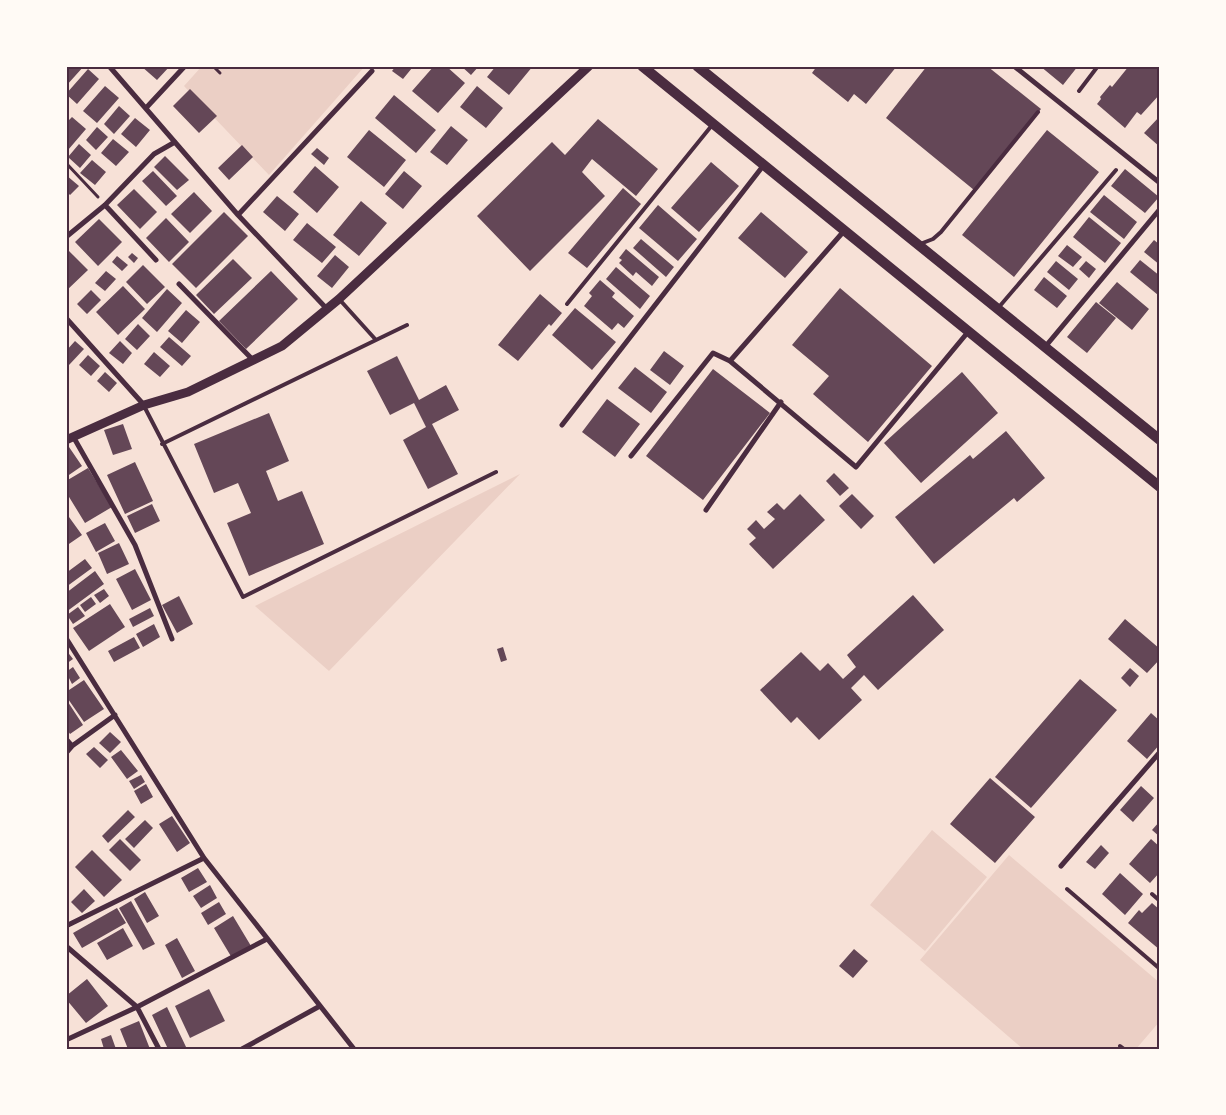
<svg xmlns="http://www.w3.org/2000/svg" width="1226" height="1115" font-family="'Work Sans',sans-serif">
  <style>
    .green { fill: #ebcfc5 }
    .building { fill: #644757 }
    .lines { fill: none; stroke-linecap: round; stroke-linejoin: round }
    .path { stroke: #4a2c40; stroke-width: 3 }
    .service { stroke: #4a2c40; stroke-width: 4 }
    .minor { stroke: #4a2c40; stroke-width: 5 }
    .tertiary { stroke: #4a2c40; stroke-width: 9 }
    .secondary { stroke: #4a2c40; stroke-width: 10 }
    .neatline { fill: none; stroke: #4a2c40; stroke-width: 2 }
  </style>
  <rect width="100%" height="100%" fill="#f7e1d7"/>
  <path class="green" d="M202,66H365L269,175L184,86Z
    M520,474L329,671L255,606Z
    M932,830L987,877L925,951L870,905Z
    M1009,855L1160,983V1021L1136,1049H1023L920,960Z"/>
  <path class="building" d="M66,66H84L66,86Z
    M141,66H170L157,80Z
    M396,66H411L412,68L403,79L392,71Z
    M434,66H446L465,83L438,113L412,91Z
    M461,66H479L471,75Z
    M496,66H533L509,95L487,77Z
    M817,66H897L866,104L854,94L848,102L812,73Z
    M927,66H987L1041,109L974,190L886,118Z
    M1040,66H1078L1063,85Z
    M1129,66H1160V94L1141,115L1137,112L1125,128L1097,104L1101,99L1100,97L1110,85L1112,87Z
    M88,69L99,79L77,104L66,94Z
    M105,86L119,98L97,123L83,111Z
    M477,86L503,108L486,128L460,107Z
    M190,89L217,116L199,133L173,106Z
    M394,95L436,130L416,153L375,118Z
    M119,106L130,116L114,134L104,124Z
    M1160,116V147L1144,133Z
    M72,117L86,129L68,150L66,123Z
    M135,118L150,130L136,147L121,134Z
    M598,119L658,169L636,196L592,159L582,172L605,196L530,271L477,216L552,142L565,155Z
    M451,126L468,140L447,165L430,152Z
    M97,127L108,137L96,150L86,140Z
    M369,130L406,160L384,187L347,157Z
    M1047,130L1099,172L1014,277L962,235Z
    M113,139L129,152L116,166L101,153Z
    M79,144L91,155L80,168L68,157Z
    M242,145L253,157L229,180L218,168Z
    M317,148L329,158L324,165L311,154Z
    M165,156L189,180L177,190L154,167Z
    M92,160L106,172L95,185L80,173Z
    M711,162L739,186L699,232L671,208Z
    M315,166L339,187L317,213L293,192Z
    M1125,169L1159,197L1145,213L1111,186Z
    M153,171L177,196L166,206L142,181Z
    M404,171L422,186L403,209L385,194Z
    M66,175L79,186L70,195L66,191Z
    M623,188L641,204L587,268L568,253Z
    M134,189L157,212L140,229L117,205Z
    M194,192L212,211L190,233L171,214Z
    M1104,195L1137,222L1124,239L1090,212Z
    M277,196L299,214L285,231L263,212Z
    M361,201L387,223L359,256L333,235Z
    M658,205L697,239L678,261L639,228Z
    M224,212L248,236L196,288L172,264Z
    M761,212L808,252L785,278L738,238Z
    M1089,217L1121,243L1105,263L1073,237Z
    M166,218L189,242L169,262L146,238Z
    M99,219L122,242L98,266L75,242Z
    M307,223L336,247L322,263L293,240Z
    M641,239L674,267L666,277L633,248Z
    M1154,240L1160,245V265L1144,252Z
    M1067,245L1082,257L1073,267L1058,256Z
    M626,249L659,277L652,286L636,272L633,276L619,263L622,260L619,258Z
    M69,251L88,270L66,291V253Z
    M132,253L138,258L134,263L128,257Z
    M335,255L349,267L332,288L317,276Z
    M117,256L128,265L122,271L112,262Z
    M233,259L252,278L214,314L196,295Z
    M1140,260L1160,276V292L1158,295L1130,272Z
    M1056,261L1078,279L1069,290L1047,272Z
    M1086,261L1096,269L1089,278L1079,269Z
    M143,265L165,287L147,304L126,282Z
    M616,267L650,296L640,309L606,279Z
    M106,271L116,279L105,291L95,283Z
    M271,271L298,299L246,349L219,321Z
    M1044,277L1067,296L1057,308L1034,290Z
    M600,280L615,293L612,297L634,316L624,328L618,323L612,330L584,306L592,296L589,293Z
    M1117,282L1149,309L1132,330L1099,303Z
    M123,286L145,309L118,335L96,312Z
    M840,288L932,366L868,442L813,394L829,376L792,345Z
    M167,289L182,303L157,332L142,318Z
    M91,290L101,300L87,314L77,304Z
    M540,294L562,313L551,326L549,324L518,361L498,345Z
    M1096,302L1116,318L1087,353L1067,337Z
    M575,308L616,342L592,370L552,335Z
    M186,310L200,322L182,343L168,331Z
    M138,324L150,336L137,350L125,339Z
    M169,337L191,356L182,366L160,347Z
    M75,341L84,349L69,365L66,363V351Z
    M120,341L132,353L123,364L109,353Z
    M664,351L684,366L670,385L650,370Z
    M154,352L170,366L160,377L144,364Z
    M88,355L100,366L91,376L79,365Z
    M397,356L419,400L446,385L459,410L432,424L458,474L428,489L403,440L426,427L414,403L390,415L367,371Z
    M635,367L667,392L651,413L618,388Z
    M713,369L770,413L703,500L646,456Z
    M105,372L117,383L109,392L97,381Z
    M962,372L998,413L921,483L884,443Z
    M607,399L640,424L615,457L582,432Z
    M269,413L289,461L266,471L278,501L302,491L324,544L249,576L227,523L251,513L238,483L214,493L194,444Z
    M123,424L132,449L113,455L104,430Z
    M1006,431L1045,478L1017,502L1014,498L934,564L895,517L970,455L973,459Z
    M69,447L82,466L66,477V449Z
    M135,462L153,501L125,514L107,475Z
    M88,468L112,507L85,523L66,492V481Z
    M834,473L849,488L840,496L826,481Z
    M800,494L825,520L773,569L749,544L756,538L747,529L756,520L764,529L775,519L767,512L777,503L784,510Z
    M852,494L874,516L861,529L839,506Z
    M152,504L160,521L135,533L127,516Z
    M69,517L82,535L66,546V519Z
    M105,523L115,541L96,552L86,533Z
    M119,543L129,564L107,574L98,553Z
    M85,559L92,568L66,587V573Z
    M135,569L151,600L132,610L116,579Z
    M95,571L104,584L66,612V593Z
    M104,589L109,596L100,603L94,595Z
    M913,595L944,630L878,690L864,675L851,688L862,700L819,740L797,717L791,723L760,690L801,652L820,671L828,663L843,679L856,667L847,655Z
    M179,596L193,624L177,633L162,605Z
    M91,597L96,604L85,612L80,605Z
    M110,604L125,627L89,651L73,628Z
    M78,607L85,616L73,624L67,615Z
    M150,608L154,616L133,627L129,619Z
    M1125,619L1160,649V659L1147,673L1108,639Z
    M154,624L160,637L143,647L136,634Z
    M134,637L140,648L114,662L108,651Z
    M503,647L507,660L501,662L497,649Z
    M66,650L73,659L66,664Z
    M73,667L80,678L72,684L66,672Z
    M1130,668L1139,676L1130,687L1121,678Z
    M1080,679L1117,710L1031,808L995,777Z
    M84,680L104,709L84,722L66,696V692Z
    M66,699L83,725L70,734L66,728Z
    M1151,713L1160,721V744L1147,759L1127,741Z
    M110,732L121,742L110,753L99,743Z
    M94,747L108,760L100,768L86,754Z
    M121,750L138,771L127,779L111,757Z
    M141,775L145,782L134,789L129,781Z
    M990,778L1035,817L995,863L950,824Z
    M146,784L153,797L141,804L134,791Z
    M1141,786L1154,798L1133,822L1120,810Z
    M128,810L135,817L108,843L102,836Z
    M172,816L190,843L177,852L159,824Z
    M145,820L153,828L134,848L125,839Z
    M1160,821V837L1152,830Z
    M120,839L141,860L130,871L109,850Z
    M1151,839L1160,847V872L1150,883L1129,864Z
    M1101,845L1109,853L1095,869L1086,862Z
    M92,850L122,880L104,897L75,867Z
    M198,868L207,882L189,892L181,878Z
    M1120,873L1143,894L1125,915L1102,894Z
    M210,885L217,898L201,908L193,896Z
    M84,889L95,901L82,913L71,902Z
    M145,892L159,916L147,923L134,899Z
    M131,901L155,944L143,950L119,908Z
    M219,902L226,914L208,925L201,913Z
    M1152,903L1160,910V950L1128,923L1139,910L1142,913Z
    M117,908L126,923L82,948L73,933Z
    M233,916L251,946L232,958L214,928Z
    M123,928L133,946L107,960L97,943Z
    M177,938L195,971L182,978L165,945Z
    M854,949L868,961L853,978L839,966Z
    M87,979L108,1006L86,1023L66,999V996Z
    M209,989L225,1021L190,1038L175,1006Z
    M167,1007L187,1049H168L152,1015Z
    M139,1021L150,1049H128L120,1029Z
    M111,1035L116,1049H104L101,1039Z"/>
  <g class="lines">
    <path class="path" d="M213,66L220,73
      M66,163L98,197"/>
    <path class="service" d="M1079,91L1098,66
      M920,244L933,239L941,232L1038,112
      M339,299L376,340L407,325
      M567,304L713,124
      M999,307L1116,170
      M144,406L243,597L496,472
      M162,444L376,340
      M1067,889L1160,969
      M1152,894L1160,901
      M1120,1046L1124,1049"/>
    <path class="minor" d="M109,66L238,215L327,309
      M1014,66L1160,183
      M146,108L185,66
      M105,205L156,260
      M238,215L372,71
      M66,237L105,205L154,154L175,142
      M179,284L253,360
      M66,318L144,405
      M1045,347L1160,209
      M730,361L844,231
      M562,425L763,166
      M74,438L135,545L172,639
      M631,456L713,353L730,361L856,467L968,332
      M706,510L781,402
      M66,638L204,858L354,1049
      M66,739L72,746L66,753
      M72,746L115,715
      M1061,866L1160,752
      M66,926L204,858
      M66,946L137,1007L159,1049
      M66,1040L137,1007L267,939
      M242,1049L320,1006"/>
    <path class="tertiary" d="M66,440L144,405L188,392L282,346L339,299L589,66"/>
    <path class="secondary" d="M642,66L1160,487
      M697,66L1160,440"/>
  </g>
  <rect width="1226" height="1115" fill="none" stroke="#fffaf5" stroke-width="135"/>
  <rect x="68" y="68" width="1090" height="980" class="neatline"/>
</svg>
